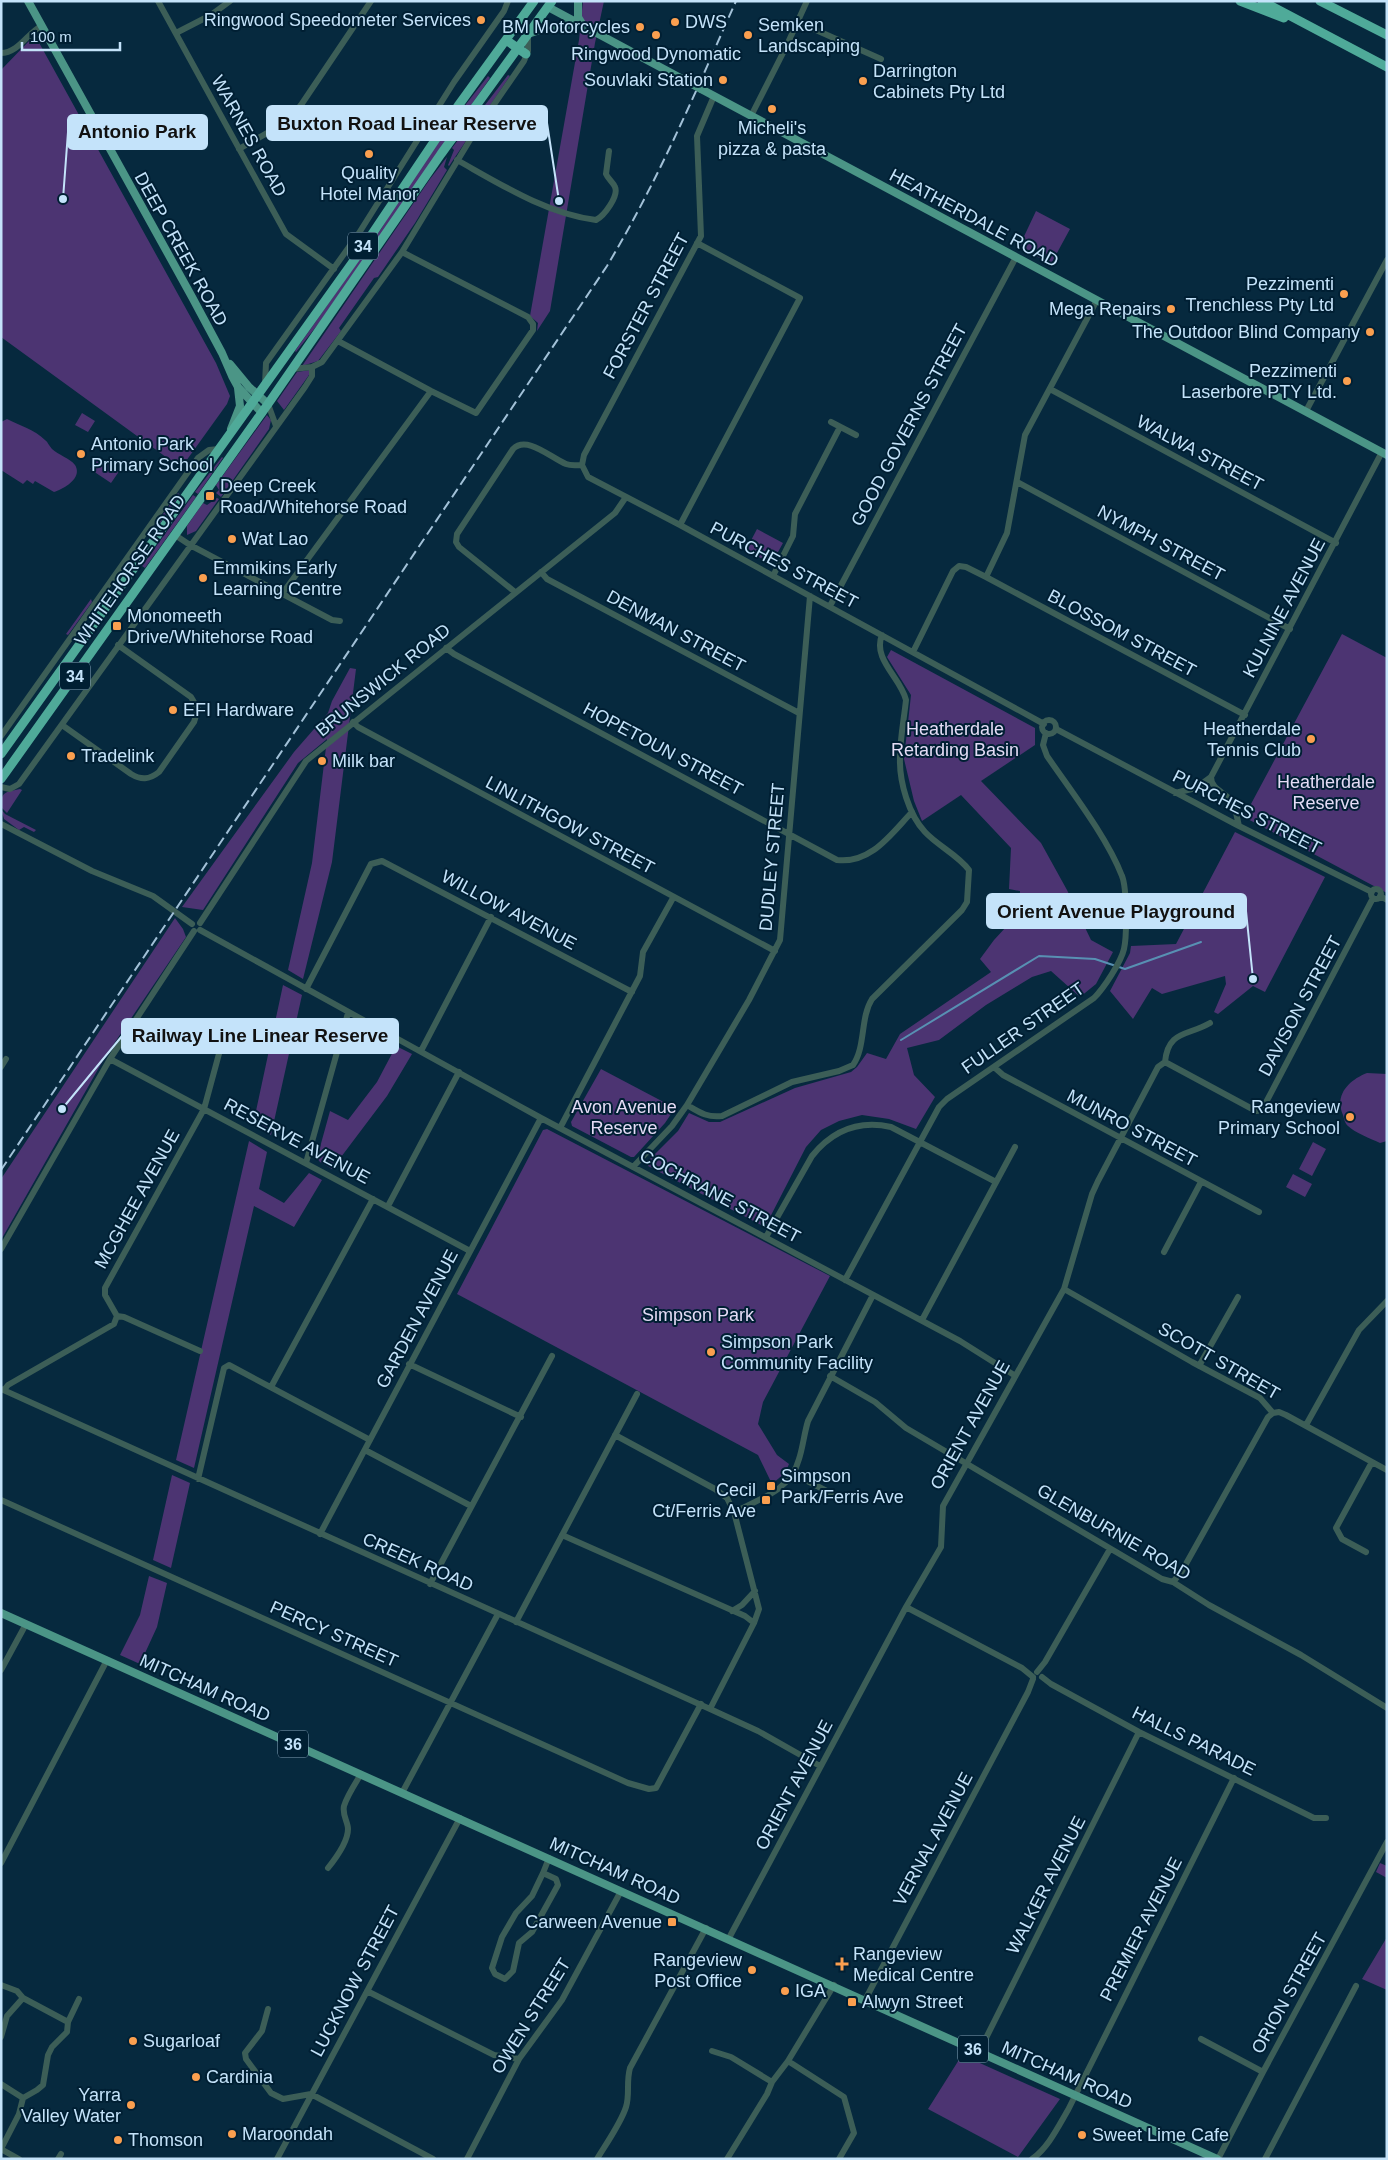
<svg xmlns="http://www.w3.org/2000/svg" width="1388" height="2160" font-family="Helvetica,sans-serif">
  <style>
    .green { fill: #4c3472 }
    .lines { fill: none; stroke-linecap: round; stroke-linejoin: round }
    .stream { stroke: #5890b3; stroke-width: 2 }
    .minor { stroke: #3c5e57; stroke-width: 6 }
    .major { stroke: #4b9586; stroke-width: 8 }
    .highway { stroke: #4faa99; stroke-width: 9 }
    .rail { stroke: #a2c1d8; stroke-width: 2; stroke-dasharray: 10 5; stroke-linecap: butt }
    .major-bridge { stroke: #4b9586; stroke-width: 8 }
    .poi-dot { fill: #fa9f4f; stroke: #001f33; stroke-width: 2 }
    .labels { text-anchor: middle; stroke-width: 4; stroke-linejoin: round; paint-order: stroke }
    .shield { fill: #001f33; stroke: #89a8be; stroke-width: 1 }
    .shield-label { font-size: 16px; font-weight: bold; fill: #c4e3fa }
    .poi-label { font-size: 18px; fill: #c4e3fa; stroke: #001f33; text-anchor: start }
    .street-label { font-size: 18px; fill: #c4e3fa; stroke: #001f33 }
    .park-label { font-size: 18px; fill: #e4dcf6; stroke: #001f33 }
    .leader { fill: none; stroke: #c4e3fa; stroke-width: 2 }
    .callout-dot { fill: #c4e3fa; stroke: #001f33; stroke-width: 2 }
    .callout { fill: #c4e3fa; stroke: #c4e3fa; stroke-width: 2 }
    .callout-label { font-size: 19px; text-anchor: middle; font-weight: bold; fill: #111 }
  </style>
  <rect width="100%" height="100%" fill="#06293e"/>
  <path class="green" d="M583,1H604L595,43L550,311L537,331L538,323L530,316L579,40Z
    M31,39H37L216,363L230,396L227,404L181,468L1,337V70Z
    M508,75L510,76L449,166L448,165L454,150L452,148Z
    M488,76L490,78L319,323L296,352L295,351L381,229L406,188L456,117Z
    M447,157L444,167L447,170L415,223L378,277L374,278L339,328L341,331L318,361L302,366L430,179Z
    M1036,211L1070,229L1051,264L1019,247Z
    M310,370L309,375L284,410L277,401L297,372Z
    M82,413L95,421L88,432L75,425Z
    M267,415L271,420L269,429L221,497L216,493L219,490L216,485Z
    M7,419C19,425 35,430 45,440C48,442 49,446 52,449C58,455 70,458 75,465C83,478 64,489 54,492L35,481L33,484L27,480L23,484L1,470V422Z
    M98,457L120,470L111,483L90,469Z
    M222,457L223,458L198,494L195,492Z
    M178,493L180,495L156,529L153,528Z
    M193,495L196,497L145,568L142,566Z
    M217,498L219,499L196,531L187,535V526L203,503L207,505Z
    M757,529L783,543L773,561L770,563L746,550Z
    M142,543L145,544L120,578L118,577Z
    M91,599L92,602L68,635L66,634Z
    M1342,634L1387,658V893L1244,817Z
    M891,650L1035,728V745L981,781L1041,843L1067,890L1091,940L1113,952L1096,984L1080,997L1051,971L1032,977L986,1005L939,1040L907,1048L914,1075L935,1097L916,1129L889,1119L862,1115L839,1121L821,1130L806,1147L765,1227L648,1166L647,1162L678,1131L689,1113L709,1122H720L795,1088L851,1072L857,1067L867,1053L886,1059L900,1034L991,972L980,959L994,940L1019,913L1020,891L1009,889L1011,848L961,795L922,821L914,801L904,759L911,695L887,657Z
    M350,668L356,669L332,862L303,979L288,970L312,863L327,739L298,763L203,910L182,907L294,752L328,713L332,701Z
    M20,789L22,790L7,813L1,807C1,791 6,792 20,789Z
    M1,809L5,814L36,830L34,832L24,827L19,830L4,819Z
    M1235,832L1325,877L1265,992L1253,986L1218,1014L1214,1012L1226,984L1225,976L1162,994L1152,988L1133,1019L1110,991L1130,953L1131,946L1176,944Z
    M175,918L183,929L186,937L105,1057L1,1240V1179Z
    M283,985L302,995L271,1135L253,1125Z
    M396,1046L412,1054L387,1096L332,1169L320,1162L317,1158L330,1111L348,1120L377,1082Z
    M601,1069L675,1108L665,1123L634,1157H631L572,1126L571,1122Z
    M1367,1073L1387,1074V1141L1380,1143C1371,1139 1354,1132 1348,1126C1345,1124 1344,1118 1343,1115C1334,1095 1349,1080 1367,1073Z
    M547,1129L830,1276L763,1402L758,1424L777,1455L789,1464L785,1473L772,1484L758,1455L457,1294L543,1130Z
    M249,1141L267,1152L259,1189L284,1203L309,1173L322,1180L294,1227L254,1206L194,1468L176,1460Z
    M1313,1142L1326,1149L1312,1176L1299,1169Z
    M1293,1174L1312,1184L1305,1197L1286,1187Z
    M172,1475L190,1483L171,1568L153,1560Z
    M149,1576L167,1583L157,1627L140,1664L120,1655L140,1615Z
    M1380,1863L1387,1866V1878L1376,1872Z
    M1387,1937V1990L1362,1979Z
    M962,2055L1060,2099L1018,2157L928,2109Z"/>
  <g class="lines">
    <path class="stream" d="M901,1040L1039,956L1095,959L1125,969L1201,942"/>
    <path class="minor" d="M158,1L286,234L334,269
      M798,22L881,59
      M176,33L211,15L230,1
      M1,53C18,53 27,34 41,26
      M751,116L786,47L807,1
      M239,149L288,121L301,105L371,1
      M457,160C500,184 547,214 596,220C604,216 619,196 615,187C613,182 608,179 606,174L609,151
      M338,341L431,391L476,413L533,330V324L528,317L402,252
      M292,369L312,367L322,362L402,252L473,135L524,61L528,51V35
      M265,384L266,363L359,233L454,82L504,11L508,1
      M1050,389L1336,543
      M268,404L276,426
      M1306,411L1387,260
      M831,422L856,435
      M582,465L584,455L701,236L697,136L714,96
      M1017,482L1290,629
      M680,525L800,298L697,243
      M175,535L190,545L332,620L340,621
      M541,572L547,579L799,713
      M773,576L793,536L795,514L840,427
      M986,577L1245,715
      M515,592L459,547L456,542L457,534L513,449C527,435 551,458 566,464C571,466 576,465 582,465L588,477L680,525L1044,724
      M282,594L431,391
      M830,606L1016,257
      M446,648L454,654L837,860C871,864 891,834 912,812
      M913,652L953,571L959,566L966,567L986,577L1007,533L1025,435L1097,300
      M1042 727a7 7 0 1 1 14 0a7 7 0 1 1-14 0Z
      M353,722L358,727L775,951
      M62,725L131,774C141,780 149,780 159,772L194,722L198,709L191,697L118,645
      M1056,729L1239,826L1372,892
      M1,736L198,458L209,450L219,449
      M1211,777C1211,790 1226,792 1232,802C1236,809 1237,818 1239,826
      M1,787L10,789L19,784L305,387L312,376V367
      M1175,793L1196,788L1211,777L1382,452
      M1,824L92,871L153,896L192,924
      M1371 894a5 5 0 1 1 10 0a5 5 0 1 1-10 0Z
      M1380,896L1387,900
      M200,923L306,761L615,513L626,497
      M200,930L541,1118L960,1341L1014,1375
      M306,989L371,864L382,861L632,992
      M421,1051L491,917
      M110,1059L470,1251
      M1165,1062L1256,1111L1262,1110L1373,898
      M1,1067L6,1059
      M994,1067L1003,1075L1259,1212
      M687,1105C699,1112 707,1118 722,1116L792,1082L839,1071L853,1065C866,1046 860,1018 872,999L962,910L967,902L969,870C958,855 938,846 925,832C909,815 899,782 900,757C900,739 904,719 906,700C901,678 872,659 882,635
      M560,1128L640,976L643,952L673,898
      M306,1163L348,1013
      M633,1167L672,1126L687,1105L749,1000L780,940L810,596
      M388,1206L459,1072
      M766,1237L812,1156C833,1130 859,1120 891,1127L996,1182
      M1,1249L110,1059L194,931
      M1164,1252L1201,1182
      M845,1280L939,1107L947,1099L1094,998C1104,988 1121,962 1124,949C1127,936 1127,888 1122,876C1107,837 1071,791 1047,756L1043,745L1046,733
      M1064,1289L1192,1362L1260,1398L1273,1413
      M117,1316L124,1317L200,1351
      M922,1320L1015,1147
      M409,1364L521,1417
      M1199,1366L1238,1297
      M830,1376L875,1402L906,1428L1162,1579L1173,1582L1209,1605L1301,1655L1387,1708
      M271,1387L373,1199
      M1,1389L710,1709L758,1731L820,1766
      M4,1390L8,1385L114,1324L117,1316L105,1295V1288L204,1109L223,1039
      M1273,1413L1279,1412L1286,1415L1387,1470
      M1306,1425L1359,1330L1387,1301
      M615,1435L715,1489L727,1498L734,1512L759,1609L754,1623L710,1709
      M365,1450L471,1506
      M794,1474L844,1500
      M198,1479L224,1368L229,1365L370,1440
      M1,1500L628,1783L649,1789L656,1788L701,1704
      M734,1512C760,1499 791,1490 799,1459C803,1447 804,1434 808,1421L873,1295
      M320,1534L541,1118
      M562,1535L745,1616L754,1623
      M1366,1552L1342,1539L1336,1528L1372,1462
      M1173,1582L1182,1571L1268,1417L1273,1413
      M430,1584L552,1356
      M906,1607L1022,1668L1033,1677
      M732,1611L742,1605L755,1591
      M516,1622L637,1394
      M1,1670L26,1624
      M1037,1672L1045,1662L1110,1549
      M1042,1677L1051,1684L1139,1732L1314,1818H1326
      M402,1793L498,1614
      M1,1863L107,1660
      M328,1868C336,1858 348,1842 348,1829C348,1822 342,1815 344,1806C347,1796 355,1784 361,1774
      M543,1873L532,1896L516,1913L502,1937L492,1968L495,1974L505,1979L513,1971L519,1943L532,1932L558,1885L556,1879L543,1873L549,1858
      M729,1938L906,1607L941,1547L943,1506L1064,1289L1092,1194L1098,1181L1158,1067L1165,1062C1168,1030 1188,1036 1210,1023
      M1,1985L17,1991L23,1998
      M367,1991L494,2055L519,2059
      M865,2000L1028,1692L1033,1679
      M268,2009L262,2031L245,2053L246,2059L271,2093L283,2099L311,2094L433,2159
      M68,2022L79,1999
      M1,2037L7,2016L23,1998L68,2022L67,2032L52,2047L48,2055L43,2085L37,2090L23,2098L19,2114L1,2149
      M1201,2039L1263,2072
      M712,2051L731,2057L772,2082
      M979,2052L1139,1732
      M788,2061L844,2097L854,2133L839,2159
      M1,2084L23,2098
      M1,2149L19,2159
      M58,2159L61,2154
      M277,2159L460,1818
      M467,2159L519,2059L562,2000L621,1891
      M597,2159C606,2144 621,2123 626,2107C630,2094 626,2082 630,2068L706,1928
      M727,2159L767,2094L772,2082L788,2061L834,1985
      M1032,2159C1048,2148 1058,2127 1068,2110L1234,1778
      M1218,2159L1263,2072L1387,1842
      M1265,2159L1356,1986"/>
    <path class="major" d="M28,1L192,297L222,353L232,376L238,387L262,413
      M578,1V17L583,25
      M548,7L688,82
      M528,34L548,27L579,24
      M701,89L1387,455
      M230,364L249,387L268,404
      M231,429L240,406L238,388
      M1,1613L1217,2159"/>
    <path class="highway" d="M1240,1L1284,18
      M1262,1L1387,67
      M1320,1L1387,35
      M506,40L526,54
      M1,754L360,252L458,106L534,1
      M1,779L268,404L441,154L552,1"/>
    <path class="rail" d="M1,1170L607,266C658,181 696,91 736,1"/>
    <path class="major-bridge" d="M688,82L701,89"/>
  </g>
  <g class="poi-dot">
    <circle cx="481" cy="20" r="5"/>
    <circle cx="675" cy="22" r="5"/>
    <circle cx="640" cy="27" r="5"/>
    <circle cx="656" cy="35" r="5"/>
    <circle cx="748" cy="35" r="5"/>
    <circle cx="723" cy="80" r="5"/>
    <circle cx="863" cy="81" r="5"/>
    <circle cx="772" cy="109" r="5"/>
    <circle cx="369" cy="154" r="5"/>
    <circle cx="1344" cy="294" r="5"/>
    <circle cx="1171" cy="309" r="5"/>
    <circle cx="1370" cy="332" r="5"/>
    <circle cx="1347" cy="381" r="5"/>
    <circle cx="81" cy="454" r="5"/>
    <rect x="205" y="491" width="10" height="10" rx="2.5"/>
    <circle cx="232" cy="539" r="5"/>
    <circle cx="203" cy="578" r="5"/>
    <rect x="112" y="621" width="10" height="10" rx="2.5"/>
    <circle cx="173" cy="710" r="5"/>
    <circle cx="1311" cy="739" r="5"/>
    <circle cx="71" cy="756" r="5"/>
    <circle cx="322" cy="761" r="5"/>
    <circle cx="1350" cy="1117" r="5"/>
    <circle cx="711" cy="1352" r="5"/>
    <rect x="766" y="1481" width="10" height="10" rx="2.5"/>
    <rect x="761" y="1495" width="10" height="10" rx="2.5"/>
    <rect x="667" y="1917" width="10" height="10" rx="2.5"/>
    <path d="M839.5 1956.5h5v5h5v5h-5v5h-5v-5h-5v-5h5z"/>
    <circle cx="752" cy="1970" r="5"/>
    <circle cx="785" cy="1991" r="5"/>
    <rect x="847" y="1997" width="10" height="10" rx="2.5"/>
    <circle cx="133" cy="2041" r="5"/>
    <circle cx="196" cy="2077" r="5"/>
    <circle cx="131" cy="2105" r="5"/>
    <circle cx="232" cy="2134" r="5"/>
    <circle cx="1082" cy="2135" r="5"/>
    <circle cx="118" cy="2140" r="5"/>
  </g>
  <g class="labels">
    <g class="shield">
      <rect x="348" y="232.5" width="30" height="27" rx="4"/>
      <rect x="60" y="662.5" width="30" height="27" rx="4"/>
      <rect x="278" y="1730.5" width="30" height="27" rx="4"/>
      <rect x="958" y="2035.5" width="30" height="27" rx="4"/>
    </g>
    <g class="shield-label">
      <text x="363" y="252">34</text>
      <text x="75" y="682">34</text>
      <text x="293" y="1750">36</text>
      <text x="973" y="2055">36</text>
    </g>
    <g class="poi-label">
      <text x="471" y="26" text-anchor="end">Ringwood Speedometer Services</text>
      <text x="685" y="28">DWS</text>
      <text x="758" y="31">Semken<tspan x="758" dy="21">Landscaping</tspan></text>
      <text x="630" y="33" text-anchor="end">BM Motorcycles</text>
      <text x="656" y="60" text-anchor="middle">Ringwood Dynomatic</text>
      <text x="873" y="77">Darrington<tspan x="873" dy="21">Cabinets Pty Ltd</tspan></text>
      <text x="713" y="86" text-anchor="end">Souvlaki Station</text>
      <text x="772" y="134" text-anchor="middle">Micheli's<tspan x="772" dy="21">pizza &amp; pasta</tspan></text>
      <text x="369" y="179" text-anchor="middle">Quality<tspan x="369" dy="21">Hotel Manor</tspan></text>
      <text x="1334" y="290" text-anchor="end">Pezzimenti<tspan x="1334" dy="21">Trenchless Pty Ltd</tspan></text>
      <text x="1161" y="315" text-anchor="end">Mega Repairs</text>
      <text x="1360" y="338" text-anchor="end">The Outdoor Blind Company</text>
      <text x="1337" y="377" text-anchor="end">Pezzimenti<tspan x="1337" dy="21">Laserbore PTY Ltd.</tspan></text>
      <text x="91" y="450">Antonio Park<tspan x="91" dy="21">Primary School</tspan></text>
      <text x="220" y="492">Deep Creek<tspan x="220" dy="21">Road/Whitehorse Road</tspan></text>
      <text x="242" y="545">Wat Lao</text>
      <text x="213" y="574">Emmikins Early<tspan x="213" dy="21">Learning Centre</tspan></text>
      <text x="127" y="622">Monomeeth<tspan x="127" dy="21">Drive/Whitehorse Road</tspan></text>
      <text x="183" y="716">EFI Hardware</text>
      <text x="1301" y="735" text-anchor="end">Heatherdale<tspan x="1301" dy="21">Tennis Club</tspan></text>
      <text x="81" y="762">Tradelink</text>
      <text x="332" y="767">Milk bar</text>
      <text x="1340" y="1113" text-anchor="end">Rangeview<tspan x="1340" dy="21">Primary School</tspan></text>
      <text x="721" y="1348">Simpson Park<tspan x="721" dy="21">Community Facility</tspan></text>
      <text x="781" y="1482">Simpson<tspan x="781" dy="21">Park/Ferris Ave</tspan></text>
      <text x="756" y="1496" text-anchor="end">Cecil<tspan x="756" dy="21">Ct/Ferris Ave</tspan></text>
      <text x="662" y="1928" text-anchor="end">Carween Avenue</text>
      <text x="853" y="1960">Rangeview<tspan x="853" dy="21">Medical Centre</tspan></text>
      <text x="742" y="1966" text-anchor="end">Rangeview<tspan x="742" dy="21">Post Office</tspan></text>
      <text x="795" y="1997">IGA</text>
      <text x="862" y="2008">Alwyn Street</text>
      <text x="143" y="2047">Sugarloaf</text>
      <text x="206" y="2083">Cardinia</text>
      <text x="121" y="2101" text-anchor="end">Yarra<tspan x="121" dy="21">Valley Water</tspan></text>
      <text x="242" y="2140">Maroondah</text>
      <text x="1092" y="2141">Sweet Lime Cafe</text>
      <text x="128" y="2146">Thomson</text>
    </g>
    <g class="street-label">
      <text transform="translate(249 136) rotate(61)" y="6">WARNES ROAD</text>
      <text transform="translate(974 218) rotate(28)" y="6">HEATHERDALE ROAD</text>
      <text transform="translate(181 249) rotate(61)" y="6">DEEP CREEK ROAD</text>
      <text transform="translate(646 306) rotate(-62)" y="6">FORSTER STREET</text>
      <text transform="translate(909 425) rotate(-62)" y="6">GOOD GOVERNS STREET</text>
      <text transform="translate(1200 453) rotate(28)" y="6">WALWA STREET</text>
      <text transform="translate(1161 543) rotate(28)" y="6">NYMPH STREET</text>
      <text transform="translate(784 565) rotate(28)" y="6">PURCHES STREET</text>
      <text transform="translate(130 570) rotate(-55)" y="6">WHITEHORSE ROAD</text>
      <text transform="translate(1284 608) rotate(-62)" y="6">KULNINE AVENUE</text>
      <text transform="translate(676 631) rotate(28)" y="6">DENMAN STREET</text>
      <text transform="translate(1122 633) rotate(28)" y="6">BLOSSOM STREET</text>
      <text transform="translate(383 680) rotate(-39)" y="6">BRUNSWICK ROAD</text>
      <text transform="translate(663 749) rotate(28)" y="6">HOPETOUN STREET</text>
      <text transform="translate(1247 812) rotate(27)" y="6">PURCHES STREET</text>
      <text transform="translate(570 825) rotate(28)" y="6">LINLITHGOW STREET</text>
      <text transform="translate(772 857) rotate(-85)" y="6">DUDLEY STREET</text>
      <text transform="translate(509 910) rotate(28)" y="6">WILLOW AVENUE</text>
      <text transform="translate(1300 1006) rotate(-62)" y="6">DAVISON STREET</text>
      <text transform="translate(1023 1028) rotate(-35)" y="6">FULLER STREET</text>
      <text transform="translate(1132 1128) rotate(28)" y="6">MUNRO STREET</text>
      <text transform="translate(297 1141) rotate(28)" y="6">RESERVE AVENUE</text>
      <text transform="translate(720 1196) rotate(28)" y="6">COCHRANE STREET</text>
      <text transform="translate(137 1199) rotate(-61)" y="6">MCGHEE AVENUE</text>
      <text transform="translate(417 1319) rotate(-62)" y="6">GARDEN AVENUE</text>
      <text transform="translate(1219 1361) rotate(30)" y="6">SCOTT STREET</text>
      <text transform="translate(970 1425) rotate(-61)" y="6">ORIENT AVENUE</text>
      <text transform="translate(1114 1532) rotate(30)" y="6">GLENBURNIE ROAD</text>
      <text transform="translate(418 1562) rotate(24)" y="6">CREEK ROAD</text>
      <text transform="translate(334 1634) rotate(24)" y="6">PERCY STREET</text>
      <text transform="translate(205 1688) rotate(24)" y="6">MITCHAM ROAD</text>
      <text transform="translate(1194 1741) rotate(26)" y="6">HALLS PARADE</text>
      <text transform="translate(794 1785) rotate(-62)" y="6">ORIENT AVENUE</text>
      <text transform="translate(933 1839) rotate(-62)" y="6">VERNAL AVENUE</text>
      <text transform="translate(615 1871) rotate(24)" y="6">MITCHAM ROAD</text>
      <text transform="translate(1046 1885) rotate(-63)" y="6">WALKER AVENUE</text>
      <text transform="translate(1141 1929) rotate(-63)" y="6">PREMIER AVENUE</text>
      <text transform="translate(355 1981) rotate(-62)" y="6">LUCKNOW STREET</text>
      <text transform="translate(1289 1993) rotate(-61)" y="6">ORION STREET</text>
      <text transform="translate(531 2016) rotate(-58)" y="6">OWEN STREET</text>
      <text transform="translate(1067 2075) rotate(24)" y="6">MITCHAM ROAD</text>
    </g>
    <g class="park-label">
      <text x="955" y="735">Heatherdale<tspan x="955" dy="21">Retarding Basin</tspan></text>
      <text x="1326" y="788">Heatherdale<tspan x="1326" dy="21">Reserve</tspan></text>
      <text x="624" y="1113">Avon Avenue<tspan x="624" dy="21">Reserve</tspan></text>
      <text x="698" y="1321">Simpson Park</text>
    </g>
  </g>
  <path class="leader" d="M559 201L547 123M63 199L68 132M1253 979L1246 911M62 1109L122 1036"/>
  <g class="callout-dot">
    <circle cx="559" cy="201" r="5"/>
    <circle cx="63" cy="199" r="5"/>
    <circle cx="1253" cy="979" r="5"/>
    <circle cx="62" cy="1109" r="5"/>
  </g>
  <g class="callout">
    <rect x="267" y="106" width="280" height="34" rx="5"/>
    <rect x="68" y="115" width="139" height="34" rx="5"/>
    <rect x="987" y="894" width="259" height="34" rx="5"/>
    <rect x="122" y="1019" width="276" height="34" rx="5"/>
  </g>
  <g class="callout-label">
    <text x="407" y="130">Buxton Road Linear Reserve</text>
    <text x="137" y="138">Antonio Park</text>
    <text x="1116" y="918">Orient Avenue Playground</text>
    <text x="260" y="1042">Railway Line Linear Reserve</text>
  </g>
  <rect width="1388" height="2160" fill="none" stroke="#c4e3fa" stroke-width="5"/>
  <path d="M22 42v8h98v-8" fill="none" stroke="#c4e3fa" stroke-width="2.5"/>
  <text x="30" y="42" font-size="15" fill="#c4e3fa" stroke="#001f33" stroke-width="4" paint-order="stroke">100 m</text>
</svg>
